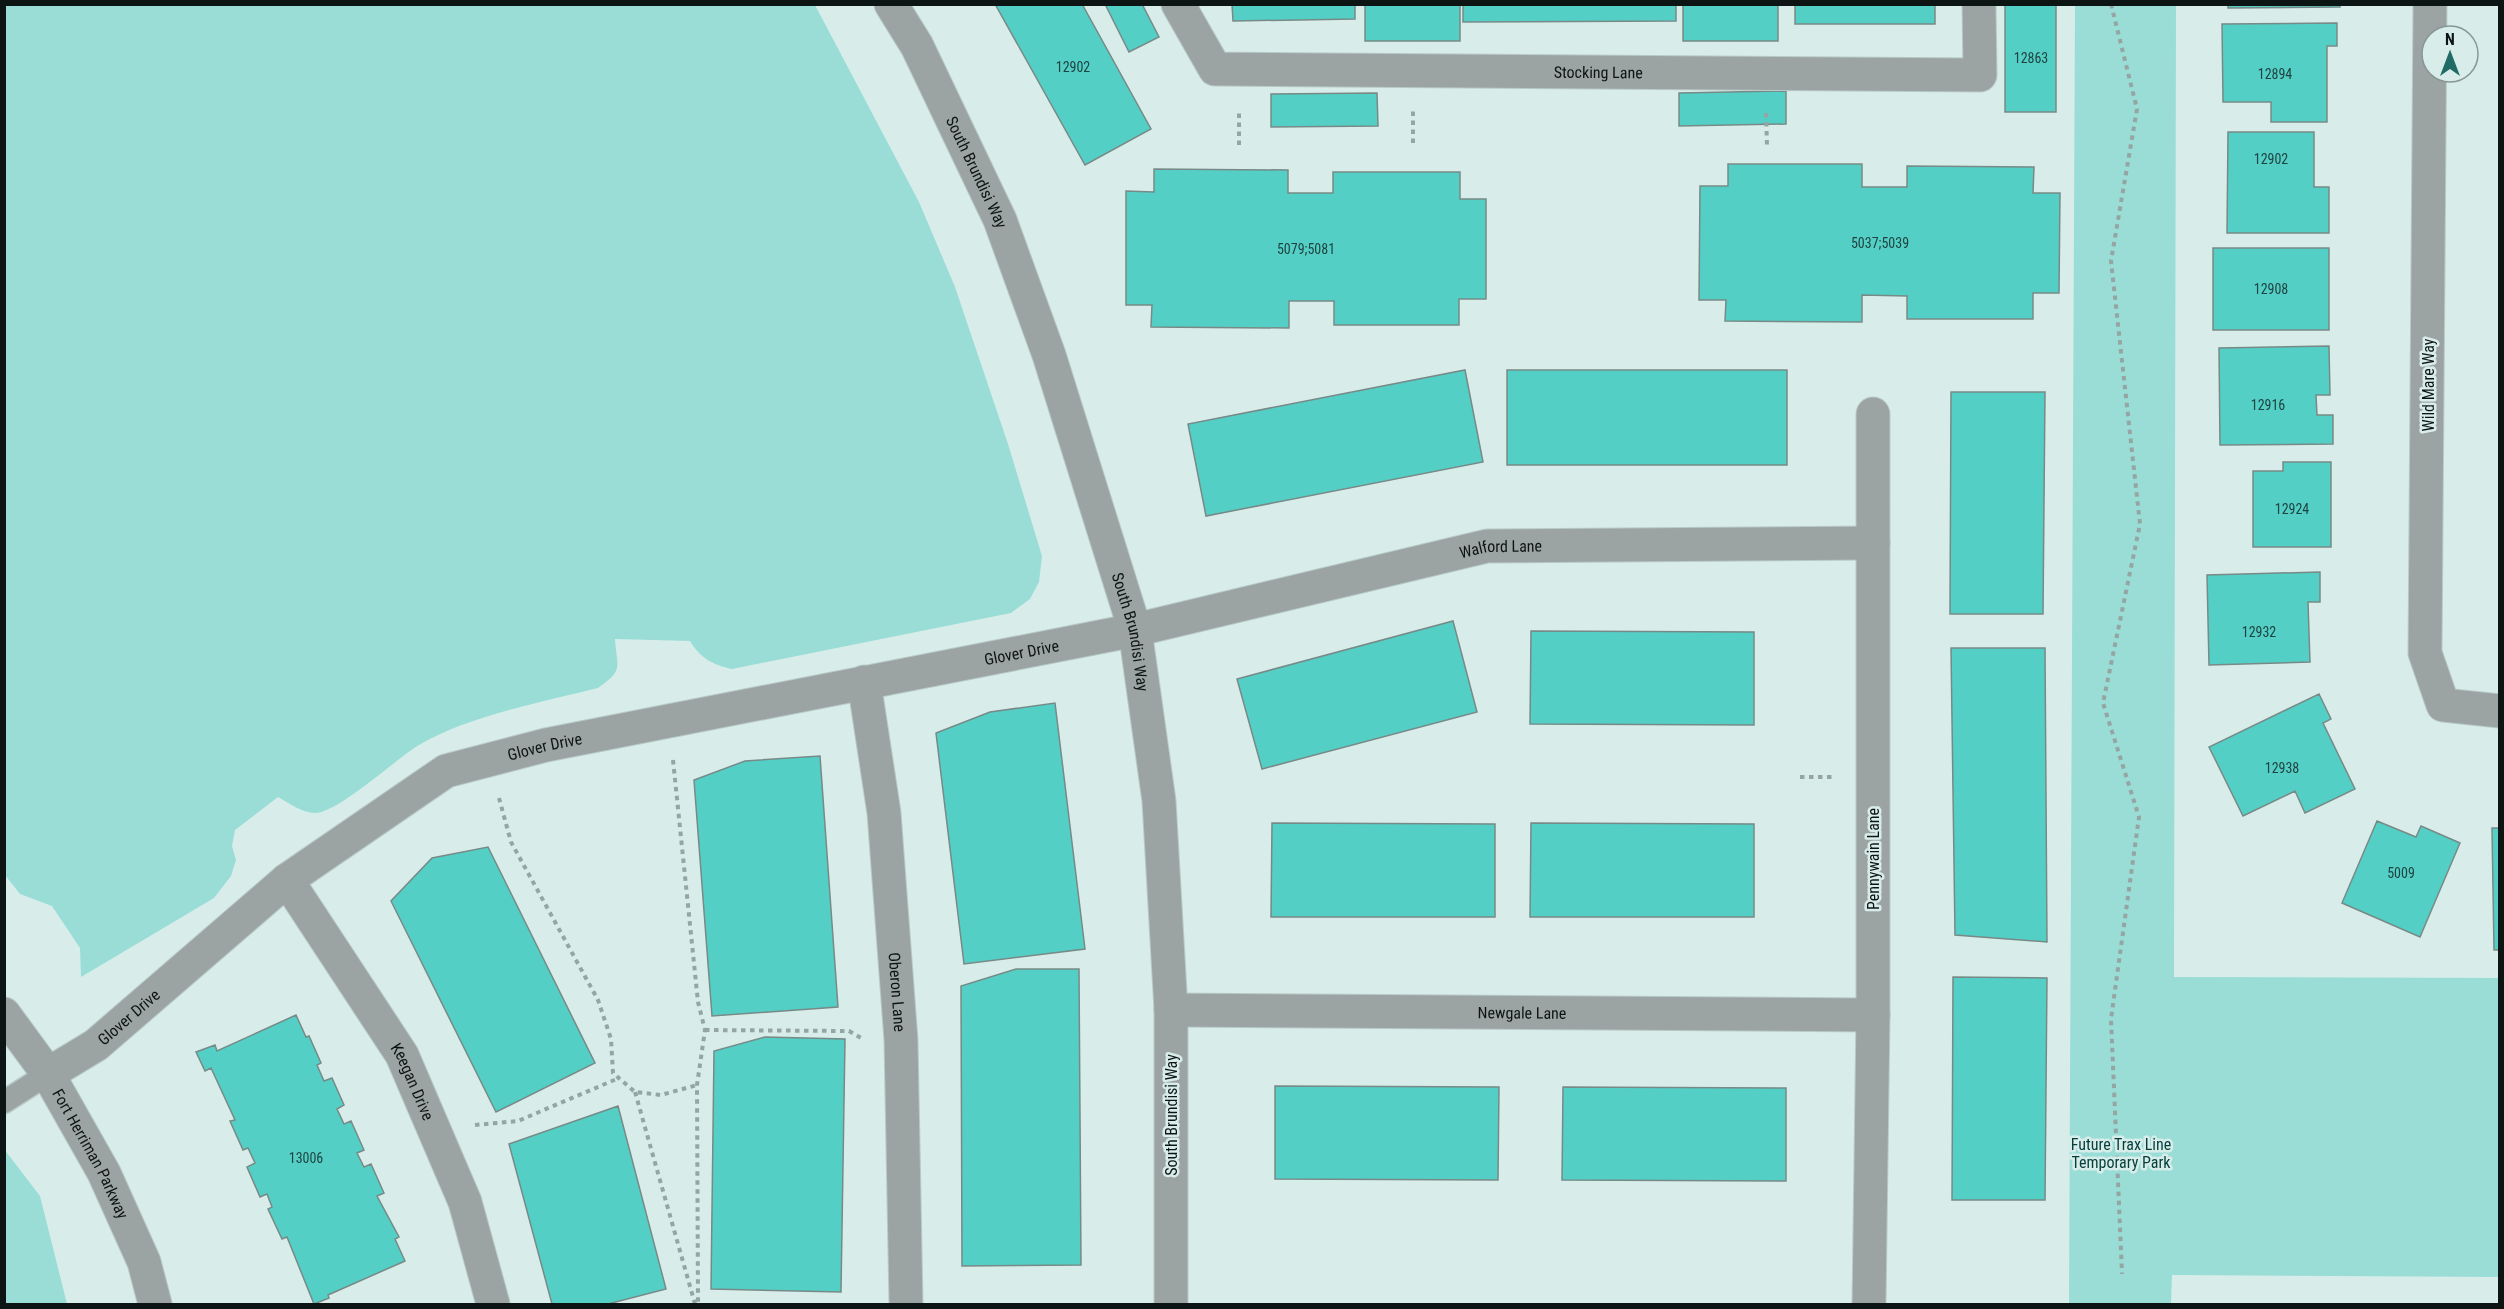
<svg xmlns="http://www.w3.org/2000/svg" width="2504" height="1309" font-family="'Roboto Condensed',sans-serif">
  <style>
    .green { fill: #9addd7 }
    .building { fill: #54cfc6; stroke: #778a87; stroke-width: 1.5 }
    .lines { fill: none; stroke-linecap: round; stroke-linejoin: round }
    .service-casing { stroke: #b8cac8; stroke-width: 25 }
    .minor-casing { stroke: #b8cac8; stroke-width: 35 }
    .tertiary-casing { stroke: #b8cac8; stroke-width: 35 }
    .path { stroke: #94a5a3; stroke-width: 4; stroke-dasharray: 4.5 4.5; stroke-linecap: butt }
    .service { stroke: #9ca4a3; stroke-width: 22 }
    .minor { stroke: #9ca4a3; stroke-width: 33 }
    .tertiary { stroke: #9ca4a3; stroke-width: 33 }
    .labels { text-anchor: middle; stroke-width: 5; stroke-linejoin: round; paint-order: stroke }
    .number-label { font-size: 14px; fill: #1f4340 }
    .street-label { font-size: 16px; fill: #0d1414; stroke: #d8edea }
    .park-label { font-size: 16px; fill: #033e3b; stroke: #d8edea }
  </style>
  <rect width="100%" height="100%" fill="#d8edea"/>
  <path class="green" d="M4,5H815L919,202L955,287L1008,444L1042,556L1039,582L1030,599L1011,613L732,669C713,665 700,658 690,641L615,639C617,668 624,670 598,688C542,702 468,716 419,745C397,758 338,813 315,813C302,813 289,803 278,797L235,830L232,846L236,860L231,876L214,898L81,977L80,948L52,906L20,894L5,875Z
    M2075,5H2176L2174,977L2499,978V1277L2172,1275L2171,1304H2069Z
    M4,1149L40,1196L67,1304H5Z"/>
  <path class="building" d="M995,4H1082L1151,129L1085,165Z
    M1105,4H1142L1159,37L1129,52Z
    M1232,4H1355V19L1233,21Z
    M1365,4H1460V41H1365Z
    M1463,4H1676V21L1463,22Z
    M1683,4H1778V41H1683Z
    M1795,4H1935V24H1795Z
    M2005,4H2056V112H2005Z
    M2228,4H2340V7L2228,8Z
    M2337,23V46H2327V122H2271V102H2223L2222,24Z
    M1786,91V124L1679,126V93Z
    M1377,93L1378,126L1271,127V94Z
    M2228,132H2314V187H2329V233H2227Z
    M1728,164H1862V187H1907V166L2034,167L2033,193H2060L2059,293H2033V319H1907V296L1862,295V322L1725,321L1726,300H1699L1700,186H1728Z
    M1154,169L1288,170V193H1333V172H1460V199H1486V299H1459V325H1334V301H1289V328L1151,327L1152,305H1126V191L1154,192Z
    M2213,248H2329V330H2213Z
    M2329,346L2330,395H2316L2317,415H2333V444L2220,445L2219,348Z
    M1465,370L1483,462L1206,516L1188,424Z
    M1507,370H1787V465H1507Z
    M1951,392H2045L2043,614H1950Z
    M2283,462H2331V547H2253V471H2283Z
    M2320,572V602H2308L2310,662L2209,665L2207,575Z
    M1453,621L1477,712L1262,769L1237,679Z
    M1531,631L1754,632V725L1530,724Z
    M1951,648H2045L2047,942L1955,935Z
    M2319,694L2331,719L2323,723L2355,789L2305,813L2295,791L2243,816L2209,747Z
    M1055,703L1085,949L964,964L936,733L990,712Z
    M820,756L838,1007L712,1016L694,780L745,761Z
    M2377,821L2416,837L2421,826L2460,843L2420,937L2342,903Z
    M1272,823L1495,824V917H1271Z
    M1531,823L1754,824V917H1530Z
    M2492,828H2500V950H2494Z
    M488,847L595,1063L496,1112L391,901L432,858Z
    M1016,969H1079L1081,1265L962,1266L961,986Z
    M1953,977L2047,978L2045,1200H1952Z
    M296,1015L306,1037L309,1036L321,1063L317,1065L324,1081L332,1078L344,1105L337,1109L344,1124L351,1121L364,1150L357,1153L364,1167L371,1164L384,1193L377,1196L399,1237L395,1239L405,1261L328,1295L329,1298L314,1304L287,1237L282,1239L268,1209L272,1207L267,1194L260,1197L247,1167L255,1163L248,1148L243,1150L230,1121L235,1120L211,1068L205,1071L196,1052L215,1045L217,1051Z
    M765,1037L845,1039L841,1292L711,1289L714,1051Z
    M1275,1086L1499,1087L1498,1180L1275,1179Z
    M1563,1087L1786,1088V1181L1562,1180Z
    M618,1106L666,1289L608,1304H552L509,1144Z"/>
  <g class="lines">
    <defs>
      <path id="service" d="M4,1102L48,1074"/>
      <g id="minor">
        <path id="s1" d="M891,4L917,46L1000,220L1049,355L1135,630L1159,801L1171,1010V1304"/>
        <path id="s2" d="M1178,4L1215,69L1980,75L1979,4"/>
        <path d="M2430,4L2425,653L2443,705L2500,711"/>
        <path id="s3" d="M864,682L884,813L901,1040L906,1304"/>
        <path id="s4" d="M287,880L402,1055L465,1202L493,1304"/>
        <path id="s5" d="M1171,1010L1873,1015"/>
        <path id="s6" d="M48,1074L96,1045L287,880L446,771L546,745L1135,630L1487,546L1873,543"/>
        <path d="M1869,1304L1873,1015V414"/>
      </g>
      <g id="tertiary">
        <path id="s7" d="M4,1014L48,1074L104,1173L144,1262L155,1304"/>
      </g>
    </defs>
    <use href="#service" class="service-casing"/>
    <use href="#minor" class="minor-casing"/>
    <use href="#tertiary" class="tertiary-casing"/>
    <path class="path" d="M2111,4L2137,109L2111,261L2140,524L2103,703L2139,817L2111,1019L2122,1274
      M1766,113L1767,145
      M1413,143V111
      M1239,145V110
      M673,760L698,1002L705,1030L697,1085L698,1304
      M1800,777H1833
      M499,798L511,842L598,1000L611,1039L613,1073L635,1092L661,1095L697,1085
      M705,1030L849,1031L861,1038
      M635,1092L695,1304
      M475,1125L518,1121L619,1078"/>
    <use href="#service" class="service"/>
    <use href="#minor" class="minor"/>
    <use href="#tertiary" class="tertiary"/>
  </g>
  <g class="labels">
    <g class="number-label">
      <text x="2031" y="63">12863</text>
      <text x="1073" y="72">12902</text>
      <text x="2275" y="79">12894</text>
      <text x="2271" y="164">12902</text>
      <text x="1880" y="248">5037;5039</text>
      <text x="1306" y="254">5079;5081</text>
      <text x="2271" y="294">12908</text>
      <text x="2268" y="410">12916</text>
      <text x="2292" y="514">12924</text>
      <text x="2259" y="637">12932</text>
      <text x="2282" y="773">12938</text>
      <text x="2401" y="878">5009</text>
      <text x="306" y="1163">13006</text>
    </g>
    <g class="street-label">
      <text dy="6" stroke="none"><textPath href="#s2" startOffset="458">Stocking Lane</textPath></text>
      <text dy="6" stroke="none"><textPath href="#s1" startOffset="189">South Brundisi Way</textPath></text>
      <text transform="translate(2428 385) rotate(-90)" y="6">Wild Mare Way</text>
      <text dy="6" stroke="none"><textPath href="#s6" startOffset="1580">Walford Lane</textPath></text>
      <text dy="6" stroke="none"><textPath href="#s1" startOffset="675">South Brundisi Way</textPath></text>
      <text dy="6" stroke="none"><textPath href="#s6" startOffset="1089">Glover Drive</textPath></text>
      <text dy="6" stroke="none"><textPath href="#s6" startOffset="603">Glover Drive</textPath></text>
      <text transform="translate(1873 859) rotate(-90)" y="6">Pennywain Lane</text>
      <text dy="6" stroke="none"><textPath href="#s3" startOffset="312">Oberon Lane</textPath></text>
      <text dy="6" stroke="none"><textPath href="#s5" startOffset="351">Newgale Lane</textPath></text>
      <text dy="6" stroke="none"><textPath href="#s6" startOffset="99">Glover Drive</textPath></text>
      <text dy="6" stroke="none"><textPath href="#s4" startOffset="238">Keegan Drive</textPath></text>
      <text transform="translate(1171 1115) rotate(-90)" y="6">South Brundisi Way</text>
      <text dy="6" stroke="none"><textPath href="#s7" startOffset="165">Fort Herriman Parkway</textPath></text>
    </g>
    <g class="park-label">
      <text x="2121" y="1150">Future Trax Line<tspan x="2121" dy="18">Temporary Park</tspan></text>
    </g>
  </g>
  <rect width="2504" height="1309" fill="none" stroke="#0d1414" stroke-width="12"/>
  <g transform="translate(2450 54)"><circle r="28" fill="#d8edea" stroke="#879694" stroke-width="1.5"/>
  <path d="M0-4.5L10 22L0 15L-10 22Z" fill="#206b65"/>
  <text y="-9" font-size="16" font-weight="bold" text-anchor="middle" fill="#0d1414">N</text>
  </g>
</svg>
